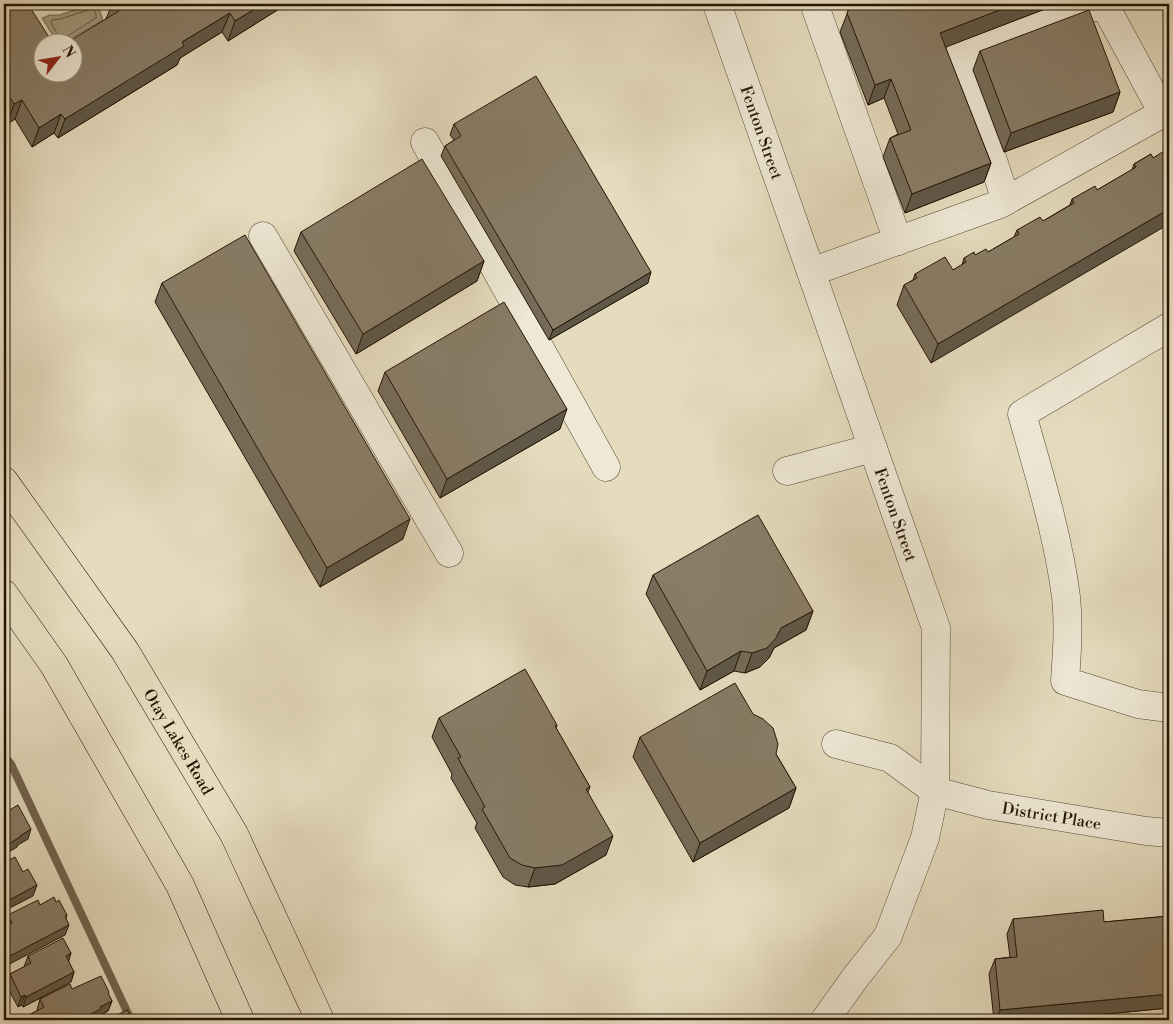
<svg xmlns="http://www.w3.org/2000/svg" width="1173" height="1024" font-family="'Libre Bodoni',serif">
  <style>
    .water { fill: #a3987f; stroke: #70644f }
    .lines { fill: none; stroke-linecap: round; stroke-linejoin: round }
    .shore { stroke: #645642; stroke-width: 1 }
    .stream { stroke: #70644f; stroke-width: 8 }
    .minor-casing { stroke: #544734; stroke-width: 29 }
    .major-casing { stroke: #241506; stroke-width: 29 }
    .minor { stroke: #eee8d5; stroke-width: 28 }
    .major { stroke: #e5dcbe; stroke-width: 28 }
    .wall { fill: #756b58; stroke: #241506 }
    .shaded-wall { fill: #5f5747; stroke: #241506 }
    .building { fill: #887c66; stroke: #241506 }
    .labels { text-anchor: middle; stroke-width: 4; stroke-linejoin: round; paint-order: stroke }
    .street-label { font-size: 16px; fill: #241506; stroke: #eee8d5 }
  </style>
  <rect width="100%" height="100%" fill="#e5dcbe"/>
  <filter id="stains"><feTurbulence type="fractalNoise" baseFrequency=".004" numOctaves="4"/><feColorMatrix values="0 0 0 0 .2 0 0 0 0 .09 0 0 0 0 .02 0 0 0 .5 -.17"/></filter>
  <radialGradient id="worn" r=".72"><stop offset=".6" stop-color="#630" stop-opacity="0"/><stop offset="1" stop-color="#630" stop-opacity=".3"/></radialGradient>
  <path class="water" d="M94,4H97L103,20L65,42H57L42,18L50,15H59Z"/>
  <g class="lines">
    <path class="shore" d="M92,9C95,10 97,16 96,18L63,39L60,38L51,23L52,20L60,19Z"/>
    <path class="stream" d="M4,756L11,764L131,1020"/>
    <defs>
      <g id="minor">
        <path id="s1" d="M717,4L936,628L935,791L925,838L888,936L855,978L825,1020"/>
        <path d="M816,4V9L898,241"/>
        <path d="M425,142L606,467"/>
        <path d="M1006,201L959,55L1102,4"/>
        <path d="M263,236L449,553"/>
        <path d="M811,272L1000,204L1163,113L1104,4"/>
        <path d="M1169,327L1022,414C1039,474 1058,535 1066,597C1069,625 1067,653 1065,681L1138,704L1169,708"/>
        <path d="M787,471L873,448"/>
        <path id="s2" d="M836,744L890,758L935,791L988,805L1146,831L1169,833"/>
      </g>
      <g id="major">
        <path id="s3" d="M4,481L125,651L234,834L320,1020"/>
        <path d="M4,594L54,665L180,885L240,1020"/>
      </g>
    </defs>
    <use href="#minor" class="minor-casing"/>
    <use href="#major" class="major-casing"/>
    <use href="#minor" class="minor"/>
    <use href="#major" class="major"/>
  </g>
  <path class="wall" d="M4,4L42,72L106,19L112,4H287L228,41L222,32L180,58L177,65L58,138L54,133L32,147L15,119L7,124L4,119Z
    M851,4H1058L945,47L991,163L984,182L905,213L883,157L890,138L898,134L884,98L868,105L840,32Z
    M1159,4H1169V26L1163,15L1164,12Z
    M980,51L1120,92L1113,112L1004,152L973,70Z
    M454,124L648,283L549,340L441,156L445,146L454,140L450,135Z
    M1151,154L931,363L897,305L904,285L913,280L915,274L953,270L962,265L964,258L988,252L1014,237L1017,230L1043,221L1070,205L1072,199L1097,190L1132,170L1134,164Z
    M301,232L484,261L477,281L356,354L294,251Z
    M162,283L403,539L320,587L155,302Z
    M385,372L560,429L440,498L378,391Z
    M653,575L813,611L806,630L774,648L769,658L760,667L745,673L734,671L700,690L646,594Z
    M439,718L557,725L556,728L590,787L588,792L606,855L555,884L528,887L515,885L503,877L475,828L477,823L451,778L452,774L432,737Z
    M640,737L776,754L796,788L789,808L693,862L633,757Z
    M56,902L67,915L66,918L65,935L5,926V925L8,915L40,905Z
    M1169,916V1008L1043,1020H994L989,974L995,959L1010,957L1007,934L1013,919L1104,922Z
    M71,953L68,961L74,972L71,982L23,1007L21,1005L18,1007L6,985L10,974L24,967L28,956Z
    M72,989L109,992L108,994L112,1001L108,1011L99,1016L98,1019L95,1020H24L25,1017L37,1011V1010L40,999Z"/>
  <path class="shaded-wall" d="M263,4H287L228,41L235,21Z
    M1015,4H1058L933,52L940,33Z
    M230,13L222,32L180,58L177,65L58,138L65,119L182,42Z
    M891,79L884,98L868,105L875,85Z
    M1120,92L1113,112L1004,152L1011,133Z
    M22,100L15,119L7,124L14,104Z
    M61,114L54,133L32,147L39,128Z
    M991,163L984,182L905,213L912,194Z
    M1169,209V224L931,363L938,344Z
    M484,261L477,281L356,354L363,334Z
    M651,272L648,283L549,340L553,330Z
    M567,409L560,429L440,498L447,479Z
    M410,519L403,539L320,587L327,568Z
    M813,611L806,630L774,648L769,658L760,667L745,673L752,653L781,628Z
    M741,651L734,671L700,690L707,671Z
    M796,788L789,808L693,862L700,843Z
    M31,829L28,839L18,845L17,847L9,852L6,860L4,861V854L7,845L20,836Z
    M613,836L606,855L555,884L528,887L535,868Z
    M37,885L33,896L4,911V903Z
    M69,925L65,935L4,967V959Z
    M71,953L68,964L66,956Z
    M74,972L71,982L23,1007L26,997Z
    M1169,994V1008L1043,1020H996L1000,1010Z
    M25,995L21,1005L18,1007L21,997Z
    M112,1001L108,1011L99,1016L98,1019L95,1020H79L100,1007Z"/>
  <path class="building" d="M4,4H28L52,42H42V72H72V42H68L119,11L115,4H263L235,21L230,13L182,42L184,46L65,119L61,114L39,128L22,100L14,104L4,88Z
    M851,4H1015L940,33L991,163L912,194L890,138L911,130L891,79L875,85L847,13Z
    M1089,10L1120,92L1011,133L980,51Z
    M536,76L651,272L553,330L445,146L461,136L454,124Z
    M1169,148V209L938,344L904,285L917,278L915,274L945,257L953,270L966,262L964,258L974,252L975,255L986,249L988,252L1019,234L1017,230L1040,217L1043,221L1074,203L1072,199L1095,186L1097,190L1136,167L1134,164L1151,154L1153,158Z
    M422,159L484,261L363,334L301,232Z
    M245,235L410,519L327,568L162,283Z
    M504,302L567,409L447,479L385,372Z
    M758,515L813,611L781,628L776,638L767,648L752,653L741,651L707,671L653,575Z
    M525,669L557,725L555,726L590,787L586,789L613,836L562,865L535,868L522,865L510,858L482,809L485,807L458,758L461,757L439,718Z
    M735,683L753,714L763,719L773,728L778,744L776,754L796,788L700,843L640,737Z
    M18,805L31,829L20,836V837L7,845L10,850L4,854V811L6,810L8,811Z
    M15,857L23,872L28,869L37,885L4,903V863Z
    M54,897L56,902L59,900L67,915L65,916L69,925L4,959V927L12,923L8,915L38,900L40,905Z
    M1103,910L1104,922L1169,916V994L1000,1010L995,959L1017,957L1013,919Z
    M63,938L71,953L66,956L74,972L26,997L25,995L21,997L10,974L31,963L28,956Z
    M101,976L109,992L108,993L112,1001L100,1007L101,1009L79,1020H27L25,1017L44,1007L40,999L70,984L72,989Z
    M127,1010L133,1020H104L116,1014L117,1015Z"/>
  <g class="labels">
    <g class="street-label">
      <text dy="6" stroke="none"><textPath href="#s1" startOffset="136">Fenton Street</textPath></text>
      <text dy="6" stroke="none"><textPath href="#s1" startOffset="541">Fenton Street</textPath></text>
      <text dy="6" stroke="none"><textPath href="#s3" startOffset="314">Otay Lakes Road</textPath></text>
      <text dy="6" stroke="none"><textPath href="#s2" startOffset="231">District Place</textPath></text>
    </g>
  </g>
  <rect width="1173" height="1024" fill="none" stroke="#e5dcbe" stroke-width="20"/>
  <rect x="5" y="5" width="1163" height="1014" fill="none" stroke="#241506" stroke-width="2.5"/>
  <rect x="10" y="10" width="1153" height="1004" fill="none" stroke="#241506"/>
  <g transform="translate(58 58) rotate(59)"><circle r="24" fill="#eee8d5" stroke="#9d9482"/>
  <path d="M0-4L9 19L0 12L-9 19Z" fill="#8f2418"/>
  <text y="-8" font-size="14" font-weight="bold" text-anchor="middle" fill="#241506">N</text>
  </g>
  <rect width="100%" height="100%" filter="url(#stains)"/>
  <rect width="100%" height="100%" fill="url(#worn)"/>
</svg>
